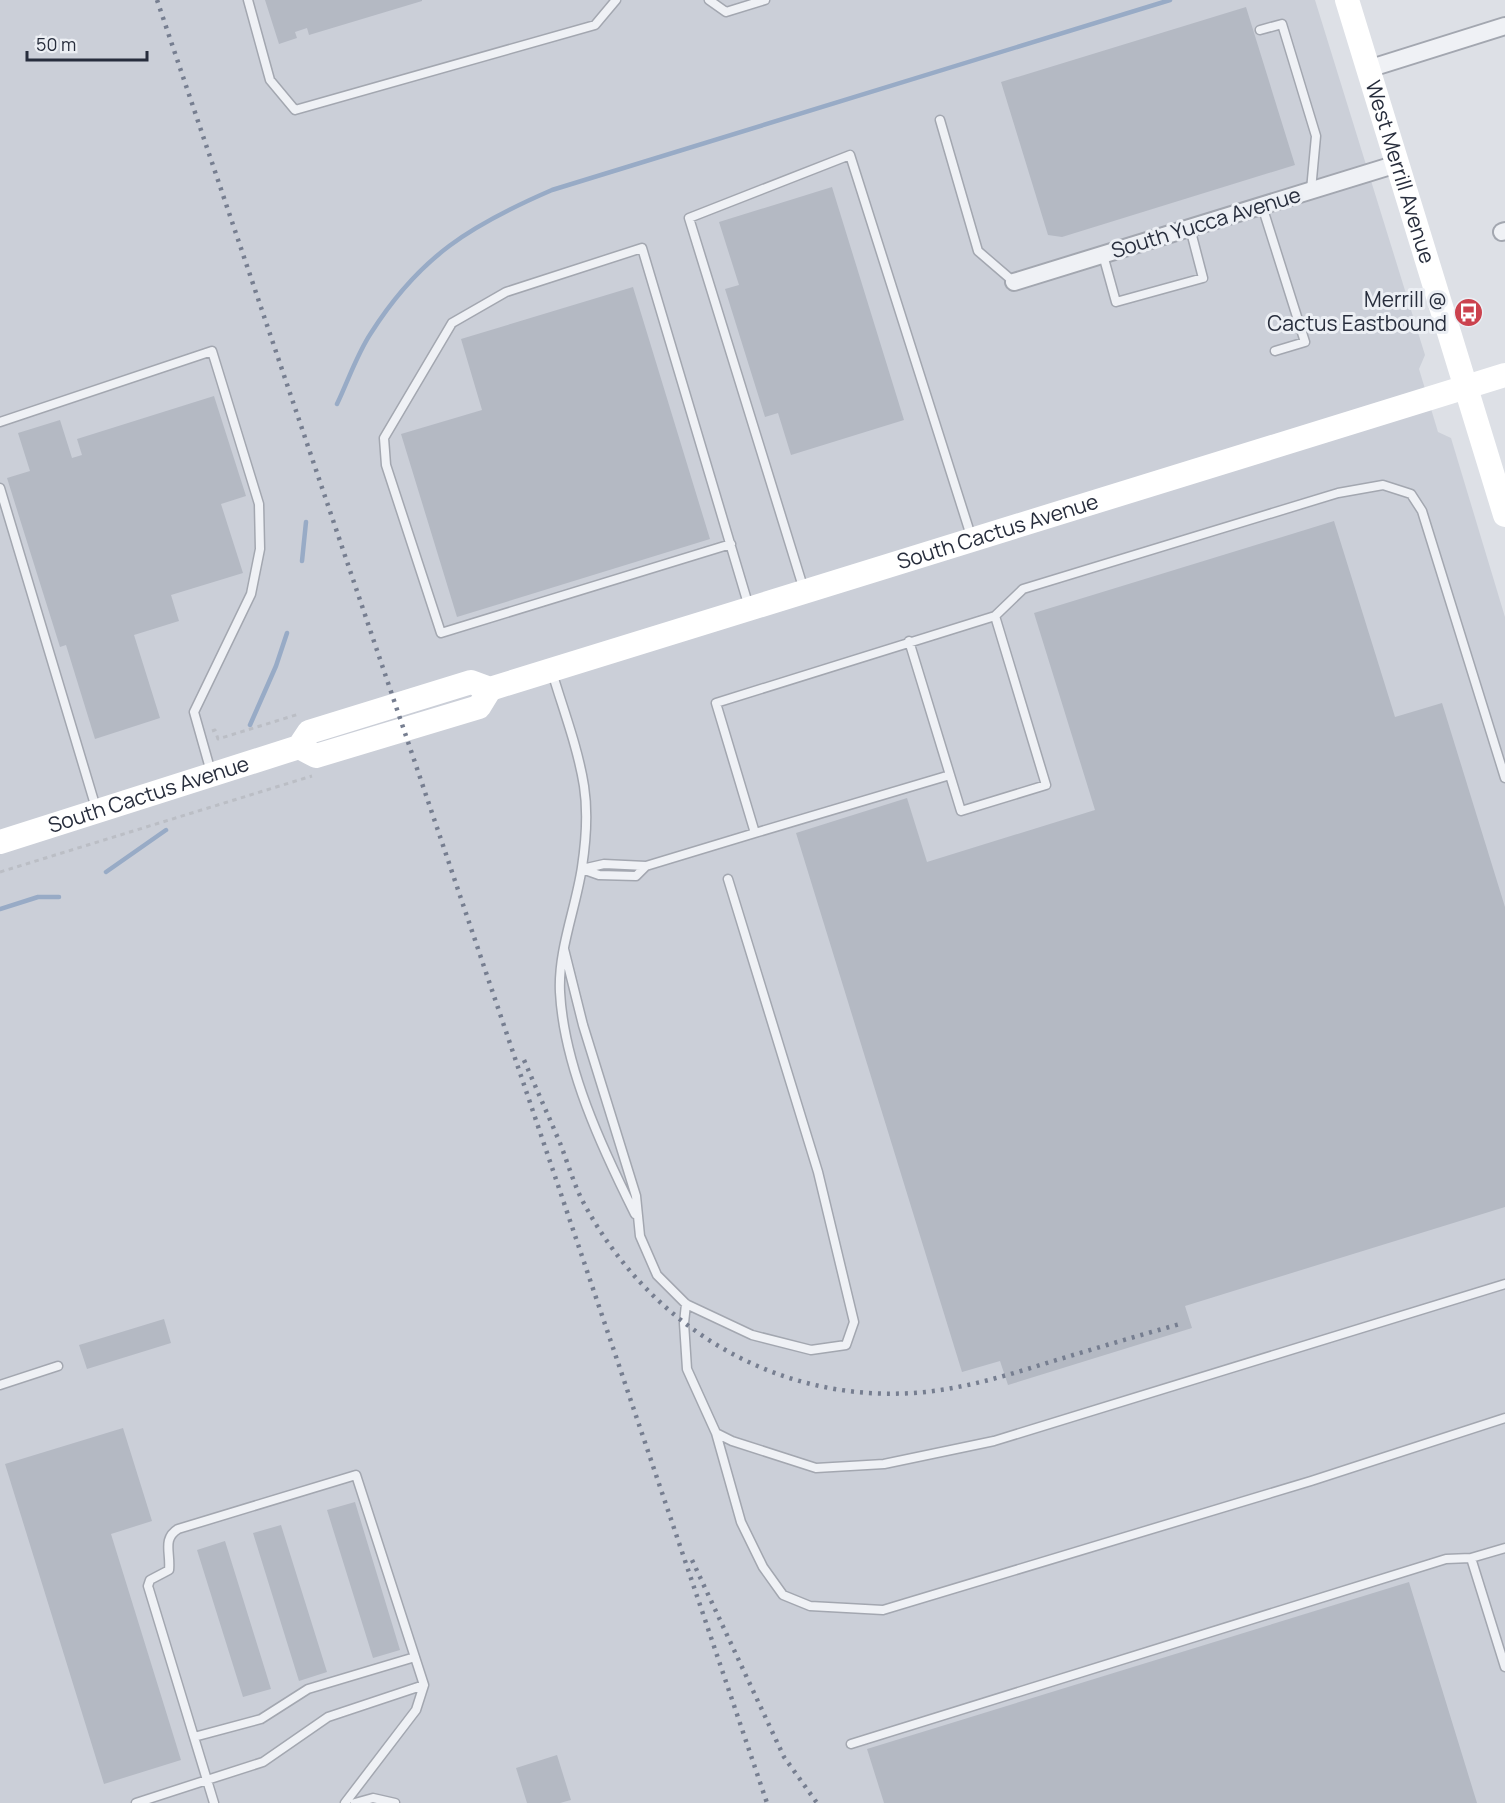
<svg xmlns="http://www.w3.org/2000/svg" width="1505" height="1803" font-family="Manrope,sans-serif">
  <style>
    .built { fill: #cbcfd8 }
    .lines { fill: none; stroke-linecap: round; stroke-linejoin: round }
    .stream { stroke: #98abc6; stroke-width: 4.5 }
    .building { fill: #b4b9c3 }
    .lane-casing { stroke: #a3a7b0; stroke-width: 11 }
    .street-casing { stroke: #a3a7b0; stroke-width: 20 }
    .path { stroke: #bbbec5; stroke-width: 3; stroke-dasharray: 4.5 4.5; stroke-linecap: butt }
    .lane { stroke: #eff1f5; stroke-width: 8 }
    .street { stroke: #eff1f5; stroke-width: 16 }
    .secondary { stroke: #fff; stroke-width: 24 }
    .rail { stroke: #767e90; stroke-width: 4.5; stroke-dasharray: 3 6; stroke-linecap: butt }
    .labels { text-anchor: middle; stroke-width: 6; stroke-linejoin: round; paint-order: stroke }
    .street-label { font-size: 21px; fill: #272d3c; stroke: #eceff4 }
    .poi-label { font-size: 21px; fill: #272d3c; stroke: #eceff4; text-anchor: end }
  </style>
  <rect width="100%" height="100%" fill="#dde0e6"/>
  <path class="built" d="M0,0H1315L1425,355L1419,369L1438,432L1451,438L1505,617V1803H0Z"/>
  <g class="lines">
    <path class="stream" d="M337,404C348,381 357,354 371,333C420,256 471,225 552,190L1170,0
      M302,561L306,522
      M250,725L276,666L287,633
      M106,872L166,830
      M0,909L38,897H59"/>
  </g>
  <path class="building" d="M265,0H422V1L309,35L307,28L295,32L297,38L279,44Z
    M1246,7L1295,165L1062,237L1048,235L1001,82Z
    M832,187L904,420L791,455L778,413L765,417L725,289L739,285L719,222Z
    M633,287L710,539L457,617L401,434L482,410L461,339Z
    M214,396L246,496L221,504L243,573L171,595L179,621L134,635L160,718L95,739L66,645L60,647L7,478L30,471L18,433L60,420L72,458L82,455L77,439Z
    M1334,521L1395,717L1442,703L1505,907V1207L1185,1306L1192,1328L1008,1385L1000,1361L962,1372L796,833L907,798L927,862L1095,810L1034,613Z
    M164,1319L171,1343L87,1369L79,1345Z
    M123,1428L152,1521L111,1534L181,1760L104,1784L5,1464Z
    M355,1502L400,1650L373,1658L327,1510Z
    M281,1525L327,1672L299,1681L253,1533Z
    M225,1541L271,1689L243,1697L197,1550Z
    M1409,1582L1477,1803H884L867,1749Z
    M557,1755L571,1800L560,1803H527L516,1768Z"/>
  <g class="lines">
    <defs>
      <path id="lane" d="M248,0L270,80L295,110L595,25L616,0
        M709,0L726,12L765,0
        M1260,30L1282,24L1316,136L1311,190
        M940,120L978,251L1014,282
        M1262,206L1305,342L1275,351
        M1103,255L1116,302L1203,278L1190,228
        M0,422L212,351L259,504L260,549L251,594L194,712L211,772
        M0,488L96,808
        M731,544L441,633L386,465L384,438L452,323L506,292L642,248L749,607
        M804,590L689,218L850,155L972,539
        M909,641L961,811L1046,785L995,616L1023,589L1338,493L1383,485L1411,494L1422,511L1505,778
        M552,672C563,709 578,748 584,786C588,812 586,841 582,867C576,908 558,950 560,992C564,1067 602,1148 635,1214
        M755,833L950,775
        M582,869L599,875L636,876L646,866L755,833L716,703L995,616
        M582,869L604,864L646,866
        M564,949L583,1025L636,1196L640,1236L657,1275L686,1304L752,1335L811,1350L846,1345L854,1322L818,1172L728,879
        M686,1304L684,1323L687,1369L716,1433L732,1441L816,1468L884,1464L994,1441L1505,1284
        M0,1385L58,1366
        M716,1433L741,1522L763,1567L783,1595L810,1606L883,1610L1311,1481L1505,1418
        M1505,1548L1471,1558L1505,1667
        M194,1737L261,1719L308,1689L415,1657
        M851,1744L1446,1559L1471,1558
        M136,1803L207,1780L214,1803
        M345,1803L416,1710L424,1685L356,1475L178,1529C162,1539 171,1553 169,1570L150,1580L148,1586L207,1780L263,1762L328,1717L424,1685
        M355,1803L373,1798L395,1803"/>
      <path id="street" d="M1368,69L1505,26
        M1502,232L1505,231
        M1014,282L1397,164"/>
    </defs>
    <use href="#lane" class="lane-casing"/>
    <use href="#street" class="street-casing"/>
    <path class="path" d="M212,731L215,730L218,739L299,714
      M0,872L312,776"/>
    <use href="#lane" class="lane"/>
    <use href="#street" class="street"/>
    <g class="secondary">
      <path id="s1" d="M1347,0L1505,515"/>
      <path d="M299,747L316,756L479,707L490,689"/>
      <path id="s2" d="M0,842L299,747L309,732L471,682L490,689L1505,375"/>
    </g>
    <path class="rail" d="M157,0L767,1803
      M524,1060C536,1088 548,1115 560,1143C567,1161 573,1181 581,1198C646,1323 771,1402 913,1393C960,1390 1005,1376 1050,1362C1093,1349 1137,1336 1180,1324
      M692,1560L784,1757L817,1803"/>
  </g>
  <defs>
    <symbol id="bus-disc" viewBox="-11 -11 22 22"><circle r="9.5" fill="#cb424e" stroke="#eceff4"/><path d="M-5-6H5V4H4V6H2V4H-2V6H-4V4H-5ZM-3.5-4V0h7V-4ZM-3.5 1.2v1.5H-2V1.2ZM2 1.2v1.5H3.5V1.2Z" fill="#fff"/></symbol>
  </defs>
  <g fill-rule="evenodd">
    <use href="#bus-disc" x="1452" y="296" width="33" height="33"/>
  </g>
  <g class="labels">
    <g class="street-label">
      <text dy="7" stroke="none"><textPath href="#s1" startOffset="180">West Merrill Avenue</textPath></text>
      <text transform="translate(1206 223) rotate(-17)" y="7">South Yucca Avenue</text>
      <text dy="7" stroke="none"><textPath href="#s2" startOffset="1053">South Cactus Avenue</textPath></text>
      <text dy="7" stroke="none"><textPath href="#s2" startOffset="156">South Cactus Avenue</textPath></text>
    </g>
    <g class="poi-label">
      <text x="1447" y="307">Merrill @<tspan x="1447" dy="24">Cactus Eastbound</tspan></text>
    </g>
  </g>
  <path d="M27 51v9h120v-9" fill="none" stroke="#272d3c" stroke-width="3"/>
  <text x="36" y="51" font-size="18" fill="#272d3c" stroke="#eceff4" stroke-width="4.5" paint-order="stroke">50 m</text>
</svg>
